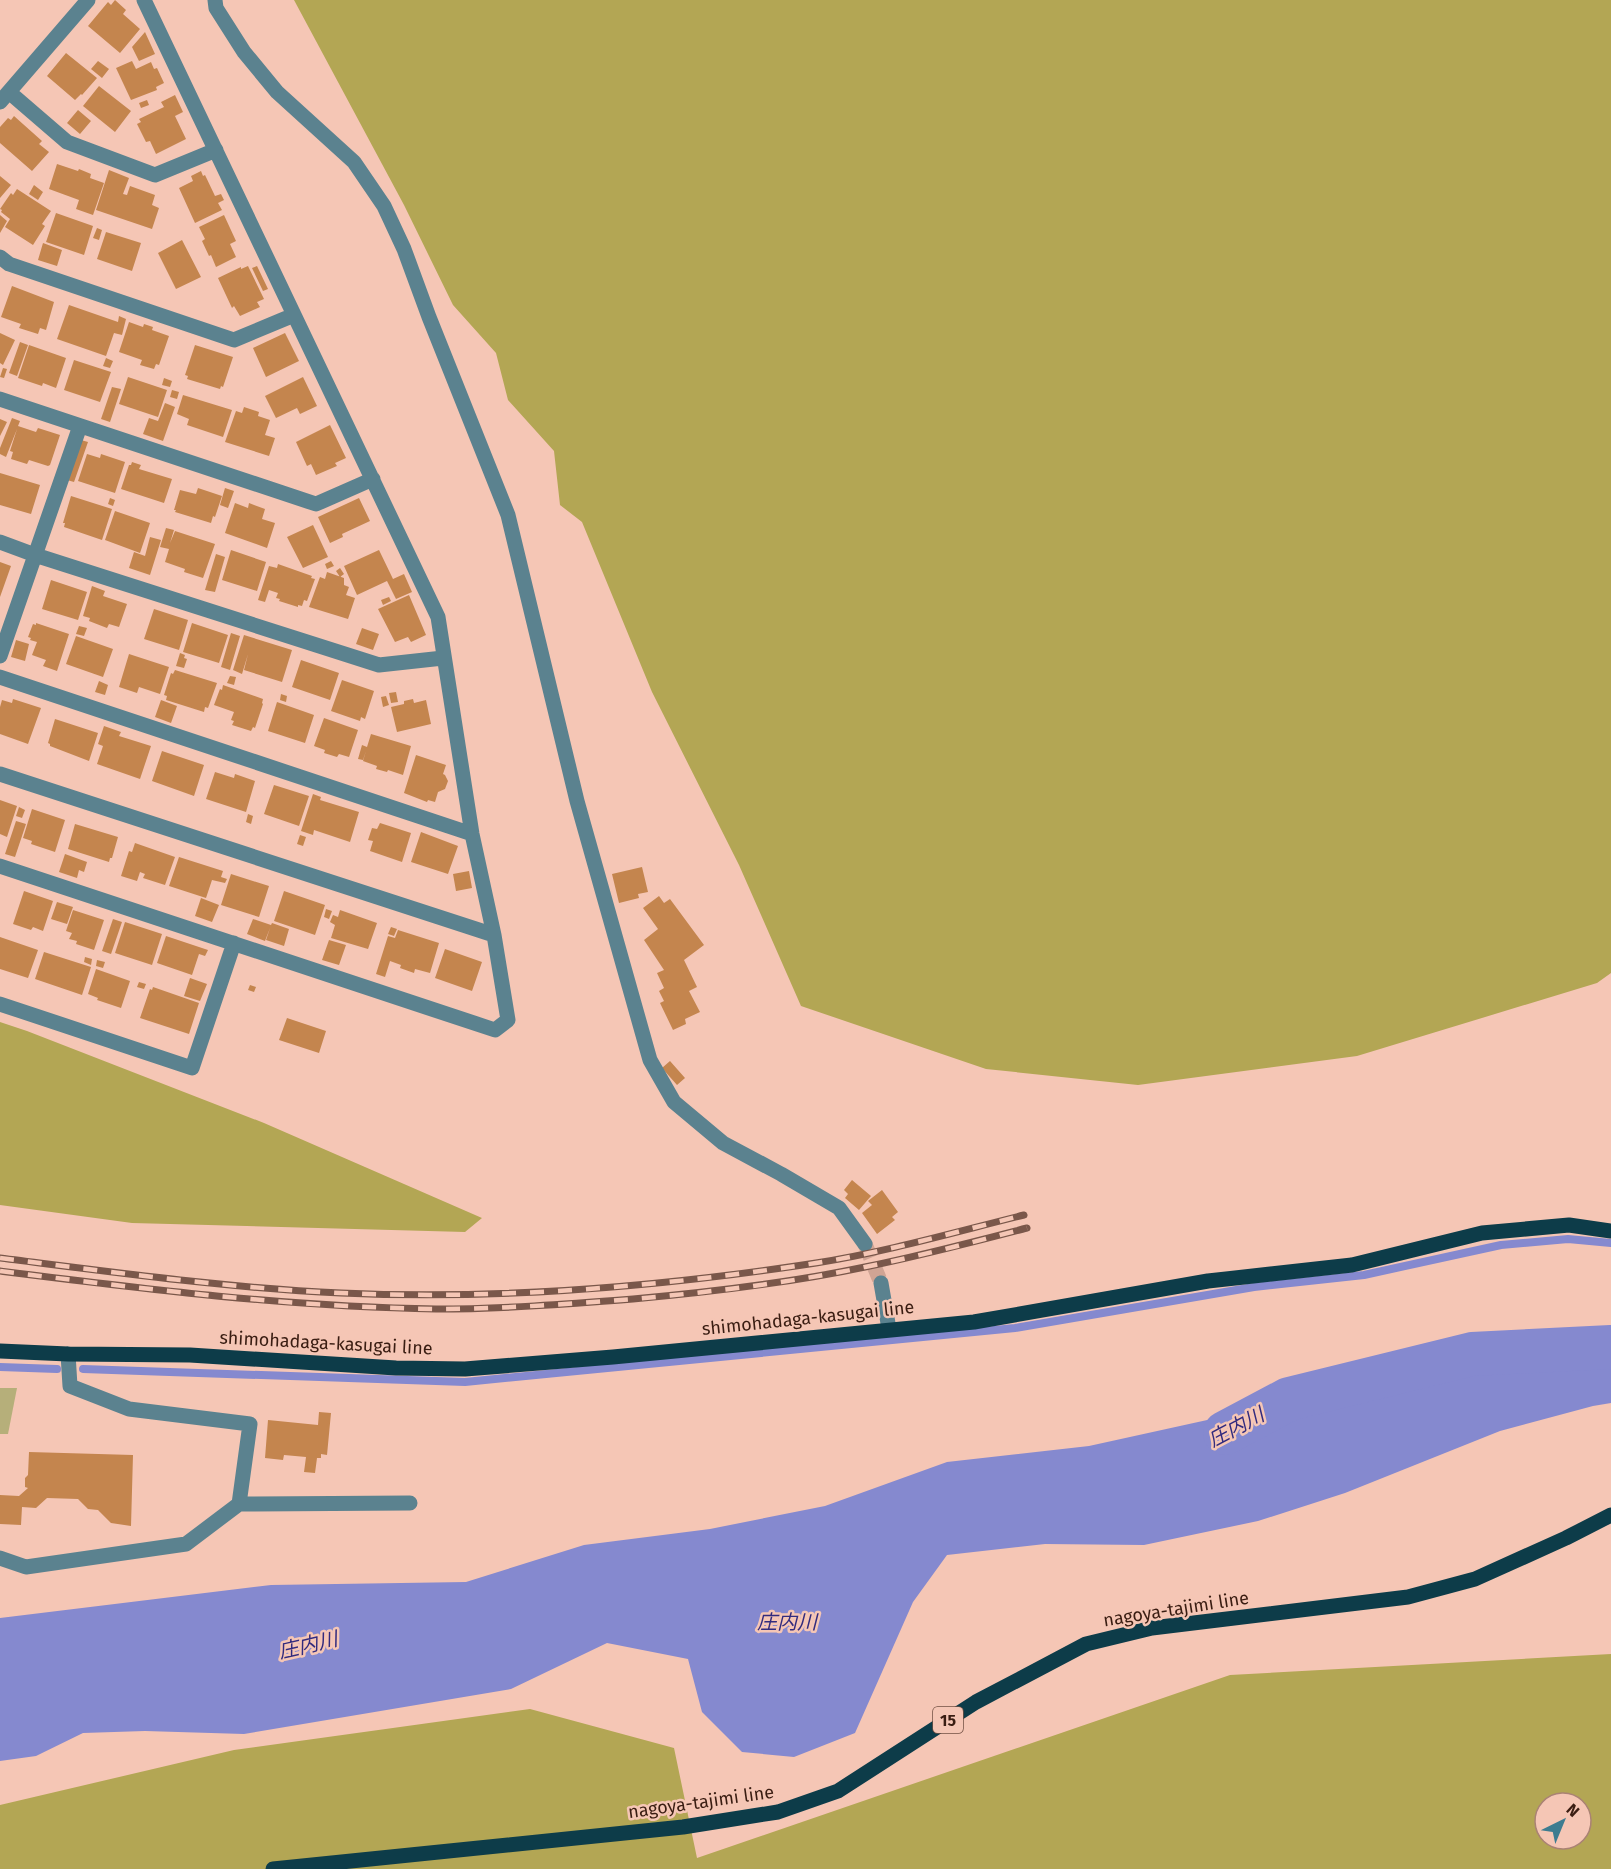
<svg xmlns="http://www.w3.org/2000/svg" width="1611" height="1869" font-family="'Fira Sans','Noto Sans JP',sans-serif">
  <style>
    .green { fill: #b6af7a }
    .forest { fill: #b3a654; fill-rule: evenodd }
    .water { fill: #8589cf }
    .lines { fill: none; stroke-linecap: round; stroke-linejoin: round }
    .stream { stroke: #8589cf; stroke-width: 8 }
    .river { stroke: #8589cf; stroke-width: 44 }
    .building { fill: #c4854e }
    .minor-tunnel { stroke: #d0a494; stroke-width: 15; stroke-dasharray: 15 8; stroke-linecap: butt }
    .minor { stroke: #5b828f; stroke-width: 15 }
    .major { stroke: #0d3c49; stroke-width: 15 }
    .rail-casing { stroke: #7a574a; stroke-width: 7 }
    .rail { stroke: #f5c6b5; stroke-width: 4.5; stroke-dasharray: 14; stroke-linecap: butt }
    .labels { text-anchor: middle; stroke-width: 5; stroke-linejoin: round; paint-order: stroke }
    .shield { fill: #f5c6b5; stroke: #725043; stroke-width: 1.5 }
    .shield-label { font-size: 16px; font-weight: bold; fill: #3a1d12 }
    .street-label { font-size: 18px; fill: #3a1d12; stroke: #f5c6b5 }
    .water-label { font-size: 20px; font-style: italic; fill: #322b7e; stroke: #f5c6b5 }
  </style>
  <rect width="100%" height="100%" fill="#f5c6b5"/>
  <path class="green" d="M0,1388H17L8,1434H0Z"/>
  <path class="forest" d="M294,0H1611V973L1597,983L1357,1056L1138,1085L986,1069L801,1006L739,865L652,692L582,522L560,505L554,451L508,400L496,353L453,305L404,205Z
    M0,1022L27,1031L264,1123L482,1218L465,1232L132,1223L0,1205Z
    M1611,1654V1869H0V1805L234,1750L530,1709L674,1748L697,1858L1230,1675ZM1545,1803H1581V1839H1545Z"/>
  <path class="water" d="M1511,1337L1611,1341V1403L1593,1406L1500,1431L1345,1493L1258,1521L1144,1545L1045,1544L947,1555L913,1602L855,1733L794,1757L742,1752L702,1712L688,1659L607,1643L511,1689L244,1734L145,1731L83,1733L36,1756L0,1761V1618L271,1585L466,1582L584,1545L710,1529L825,1506L947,1462L1089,1446L1393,1379Z"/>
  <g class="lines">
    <path class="stream" d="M0,1367L57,1369
      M83,1369L465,1382L1015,1328L1254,1287L1364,1275L1501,1245L1568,1239L1611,1243"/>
    <path class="river" d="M1225,1433L1289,1399L1472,1354L1611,1347"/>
  </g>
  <path class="building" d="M115,0L126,10L123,14L140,29L120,53L88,26L108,2L111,5Z
    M145,32L155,54L139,61L132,47Z
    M66,53L97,78L82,95L81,94L75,100L47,76Z
    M98,61L109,69L102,78L91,69Z
    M132,61L136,69L151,62L154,69L157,68L164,83L156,87L157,90L131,100L116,68Z
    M99,86L131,111L115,132L83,106Z
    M175,95L183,112L175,116L186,139L156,154L150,141L146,142L137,124L141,122L139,119L164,107L161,102Z
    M147,100L149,105L141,108L139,103Z
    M78,110L91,121L80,134L67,123Z
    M14,116L42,141L39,144L49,152L32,171L0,143V127L8,118L11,120Z
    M57,164L78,171L79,169L91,174L90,178L104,183L93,215L76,209L79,200L49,189Z
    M109,170L129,178L123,194L127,195L130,186L155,195L152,205L159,208L152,229L96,210Z
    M201,171L203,176L205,175L215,196L221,194L224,200L218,203L222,210L195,223L179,188L193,181L191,176Z
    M0,176L11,185L0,198Z
    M34,185L43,192L38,200L29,194Z
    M17,189L51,211L42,224L45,226L33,245L5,227L10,219L1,212L2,210L0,209L11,193L13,195Z
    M56,213L93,226L84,255L46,242Z
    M0,215L7,221L0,233Z
    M224,215L236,241L230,244L236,257L216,267L211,255L209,256L202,241L205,239L199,227Z
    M97,228L102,230L99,240L93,238Z
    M106,232L141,243L132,271L97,259Z
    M182,240L201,277L176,289L158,253Z
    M43,243L62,250L57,266L38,260Z
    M248,266L264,299L257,302L260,307L240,316L234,306L232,308L218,278L241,267V269Z
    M257,266L268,289L263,291L252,268Z
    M12,286L54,302L46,330L40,328L38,334L19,328L21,324L1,317Z
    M69,305L118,322L119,316L126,319L122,335L114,333L106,356L57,339Z
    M129,322L143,327L144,324L153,327L152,330L169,336L159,365L156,364L154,369L140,365L142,360L119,352Z
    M0,333L15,340L3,365L0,363Z
    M285,333L299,361L266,377L253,348Z
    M20,342L28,345L17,376L9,373Z
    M29,345L66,358L56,388L43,383L42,386L18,378Z
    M195,345L233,357L223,387L221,386L220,389L187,379L188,376L185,375Z
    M106,358L113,361L110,368L103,366Z
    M74,360L111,372L100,402L64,390Z
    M3,368L7,369L4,378L0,377Z
    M128,377L167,390L158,417L119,404Z
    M303,377L317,406L300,414L297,408L276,418L265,396Z
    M164,378L172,381L170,387L162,385Z
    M112,387L121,389L110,422L101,419Z
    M172,390L179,392L177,399L170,397Z
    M183,395L232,410L223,437L187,425L189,419L177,414Z
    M165,403L175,407L163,441L143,434L149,418L158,421Z
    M244,407L259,412L258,416L270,420L265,435L275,438L269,456L225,442L236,411L242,413Z
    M12,418L20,421L18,426L36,432L38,428L60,435L50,465L48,466L29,460L27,464L11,459L13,452L10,451L17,429L6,457L0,454V448Z
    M0,419L7,422L0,436Z
    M330,425L346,458L335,463L337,466L316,475L311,464L307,466L296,442Z
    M81,440L88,442L74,482L67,480Z
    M87,454L100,458L101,454L125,462L115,493L78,481Z
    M132,462L141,465L139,469L172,479L164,503L121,489L129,465H131Z
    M0,473L40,485L31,514L0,505Z
    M198,488L222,496L215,517L213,516L211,523L175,512L176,510H174L180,490L196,494Z
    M225,488L234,491L228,508L220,505Z
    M71,496L112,509L102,540L64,527L65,523H63Z
    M110,498L115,500L113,506L108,504Z
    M359,498L370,521L342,534L343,537L330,543L318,517Z
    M235,503L248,508L249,503L265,509L262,519L275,523L267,548L225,533Z
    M115,511L150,523L140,553L105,540Z
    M313,525L328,557L303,568L287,537Z
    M166,528L174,530L170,543L175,531L215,544L203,578L184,572L185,569L165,562L169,549L160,547Z
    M150,537L161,540L150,575L129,568L134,552L145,556Z
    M231,550L266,562L257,591L222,580Z
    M379,550L393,579L404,574L412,592L396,599L387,581L357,595L344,566Z
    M216,554L225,557L215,592L205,590Z
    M331,561L334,566L327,569L325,564Z
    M0,562L11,566L0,597Z
    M278,564L312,576L311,578L315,579L307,601L304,600L302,606L298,605V607L279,601L280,599L276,598L278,593L269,590L265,602L258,600L269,566L277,568Z
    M340,568L344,574L340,577L336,571Z
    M327,572L344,578V585L349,587L346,595L355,598L348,619L309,607L320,577L325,579Z
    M51,580L87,592L78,620L42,609Z
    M92,586L105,591L103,596L127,604L119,627L109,624L107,628L89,621L90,618L83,616Z
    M409,595L426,635L411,642L408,637L395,642L378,609Z
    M389,597L391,601L383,605L381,600Z
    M154,609L188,620L179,650L144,639Z
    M36,623L69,634L57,671L43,666L46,660L32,655L37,642L30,640L31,638L28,637L33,624L36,625Z
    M192,623L228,635L219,663L183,652Z
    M79,626L87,628L84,636L76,634Z
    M362,628L379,634L373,650L356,644Z
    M231,633L240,636L230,670L221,667Z
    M244,635L292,650L282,682L244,670L248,654L242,674L233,670Z
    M76,636L113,649L103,677L66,664Z
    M16,640L29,644L25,661L11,657Z
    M180,653L185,655L184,658L187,659L184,668L176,666Z
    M129,654L169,667L160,694L139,687L137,693L119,687Z
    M301,660L339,673L330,700L292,687Z
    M175,670L217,683L208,708L205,707L204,712L166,700L167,696L164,695L171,673L173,674Z
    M230,676L236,677L234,685L227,683Z
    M342,680L374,691L365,719L361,717L360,721L331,711Z
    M99,681L108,685L105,695L95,692Z
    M223,685L263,699L262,703L263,704L255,728L253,727L251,731L232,725L234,721L231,720L234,712L214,705L220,689L222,690Z
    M396,692L398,702L391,703L389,693Z
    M281,694L287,696L286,702L280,700Z
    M386,696L389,705L383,707L381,697Z
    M13,699L41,708L28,744L0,734V707L2,700L12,703Z
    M413,699L414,703L426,700L431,724L397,732L391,707L404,704V701Z
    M161,700L177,706L171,723L155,717Z
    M277,702L314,715L305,743L268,731Z
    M324,718L358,730L349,757L339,754L337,757L324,753L325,750L314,746Z
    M55,719L98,733L89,761L50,746V744L48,743Z
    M104,726L121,732L119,736L151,746L140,779L97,764L103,746L98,744Z
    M371,734L411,746L403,775L388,770L387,772L376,769L377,766L363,761L366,751L363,760L358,759L362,745L367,747Z
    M162,751L204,765L194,796L152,781Z
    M416,755L446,765L443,774L445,775L448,781L445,789L438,792L435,802L428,800L427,802L404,793Z
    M215,772L234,778L235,774L255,781L246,812L206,799Z
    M274,785L309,796L299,826L264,814Z
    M313,794L321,797L320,800L359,812L350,842L314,830L313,835L301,831Z
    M0,800L17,806L7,837L0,834Z
    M19,807L25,810L22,818L16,816Z
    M32,809L65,820L55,852L31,844L32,841L23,838Z
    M248,814L253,816L251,824L246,822Z
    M16,821L26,824L15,857L5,854Z
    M380,823L411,833L402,862L370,851L373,841L368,840L372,828L377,829Z
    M75,824L118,837L112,858H110L109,862L68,849Z
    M421,832L458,846L448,874L411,862Z
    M300,835L306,837L303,846L297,844Z
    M135,843L175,857L165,885L143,878L145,874L140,872L137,881L121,876L129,851L132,852Z
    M65,854L87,862L84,872L79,870L77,878L59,872Z
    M179,857L223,871L221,877L227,879L225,883L212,880L206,898L169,886Z
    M642,867L648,892L638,894L639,898L619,903L612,874Z
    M469,871L472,888L456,891L453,874Z
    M231,874L269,886L259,917L221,905Z
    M24,891L53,901L43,931L33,927L31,930L13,924Z
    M284,891L325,905L315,935L274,921Z
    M659,896L664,903L670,899L704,945L684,960L697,987L689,991L700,1012L685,1019L686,1024L673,1030L660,1003L664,1001L659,991L664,988L657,973L664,970L644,940L658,929L643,908Z
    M201,898L219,905L212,922L195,916Z
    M57,902L73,907L67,924L51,919Z
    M326,909L332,911L329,919L324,917Z
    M73,910L104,920L94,950L76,944L77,941L69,939L72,933L66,931Z
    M340,910L377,923L368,949L331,938L335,925L330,922L333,915L338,917Z
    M113,919L122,922L111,954L102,951Z
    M253,919L271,925L272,923L289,929L284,946L266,940L270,928L265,941L247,934Z
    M125,922L162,934L152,965L115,953Z
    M391,927L397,929L394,936L388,934Z
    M398,930L439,943L430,973L415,969L414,973L400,968L401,965L390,961L385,977L376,974L388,936L395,938Z
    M166,936L208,950L205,956L199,954L192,975L157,963Z
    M0,937L38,950L28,978L0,969Z
    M329,940L346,945L339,965L322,960Z
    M445,949L482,962L472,991L435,978Z
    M44,952L91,967L82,995L35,979Z
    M85,957L92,959L91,965L84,962Z
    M97,960L105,962L103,968L96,966Z
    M96,969L130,981L121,1008L97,1000L98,998L88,994Z
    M190,978L207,984L200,1001L184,996Z
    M139,982L146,984L144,989L137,987Z
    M250,985L256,987L254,992L248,990Z
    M153,987L199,1003L189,1034L140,1018L150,989L152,990Z
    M287,1018L326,1031L319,1053L279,1040Z
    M670,1061L685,1078L677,1085L662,1068Z
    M852,1180L871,1196L859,1210L845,1198L848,1194L844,1190Z
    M882,1190L898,1212L892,1217L895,1220L877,1234L862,1213L872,1205L868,1201Z
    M319,1412L331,1413L327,1455L321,1454V1458H317L315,1473L304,1472L306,1457L284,1455L283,1460L265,1458L268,1420L318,1425Z
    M29,1452L133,1455L131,1526L111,1523L98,1510L88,1509L78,1499L47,1498L36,1508L22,1507L21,1525L0,1524V1495L19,1496L28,1488L25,1487V1478L28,1475Z"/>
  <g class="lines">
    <path class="minor-tunnel" d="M865,1244L881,1283"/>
    <path class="minor" d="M215,0L216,8L244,52L277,92L354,162L384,206L404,249L429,317L508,515L577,801L650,1060L674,1102L723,1143L781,1174L839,1208L865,1244
      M9,92L67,142L155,175L216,150
      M0,102L88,0
      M0,257L9,264L234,340L294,315
      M0,399L316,504L373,479
      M0,542L35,555L379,665L443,658
      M0,656L80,426
      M0,677L472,834
      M0,774L494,935
      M0,866L495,1030L508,1020L494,935L472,834L438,617L144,0
      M0,1004L192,1068L234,943
      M881,1283L889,1329
      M68,1354L70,1386L129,1409L250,1424L239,1504
      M0,1558L26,1567L186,1544L239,1504L410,1503"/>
    <path class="major" d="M0,1351L68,1354L190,1355L396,1368L465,1369L613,1357L974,1322L1208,1281L1352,1265L1482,1233L1569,1225L1611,1231
      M273,1869L683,1827L778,1812L838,1791L976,1702L1086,1644L1152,1628L1408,1597L1475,1579L1566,1538L1611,1515"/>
    <defs>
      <path id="rail" d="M0,1258C113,1272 227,1288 341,1293C499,1300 659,1287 816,1263C886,1252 955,1232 1024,1215
        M0,1271C145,1289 289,1307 436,1309C501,1309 568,1304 633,1299C711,1292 789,1283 865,1267C920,1256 973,1242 1027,1228"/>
    </defs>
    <use href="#rail" class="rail-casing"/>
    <use href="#rail" class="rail"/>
  </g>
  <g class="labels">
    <rect class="shield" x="933" y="1707" width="30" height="26" rx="4.5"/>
    <g class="shield-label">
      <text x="948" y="1726">15</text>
    </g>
    <g class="street-label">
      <text transform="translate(808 1318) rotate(-6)" y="6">shimohadaga-kasugai line</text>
      <text transform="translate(326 1343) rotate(3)" y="6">shimohadaga-kasugai line</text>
      <text transform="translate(1176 1609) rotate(-9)" y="6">nagoya-tajimi line</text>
      <text transform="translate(701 1802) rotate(-8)" y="6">nagoya-tajimi line</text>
    </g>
    <g class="water-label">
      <text transform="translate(1236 1427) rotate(-28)" y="7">庄内川</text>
      <text x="787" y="1629">庄内川</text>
      <text transform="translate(308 1645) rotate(-13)" y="7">庄内川</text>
    </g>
  </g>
  <g transform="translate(1563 1821) rotate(43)"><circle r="28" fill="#f5c6b5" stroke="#aa8274" stroke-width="1.5"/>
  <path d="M0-4.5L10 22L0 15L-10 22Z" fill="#3d7c90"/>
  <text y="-9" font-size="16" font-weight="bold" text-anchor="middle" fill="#3a1d12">N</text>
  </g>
</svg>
